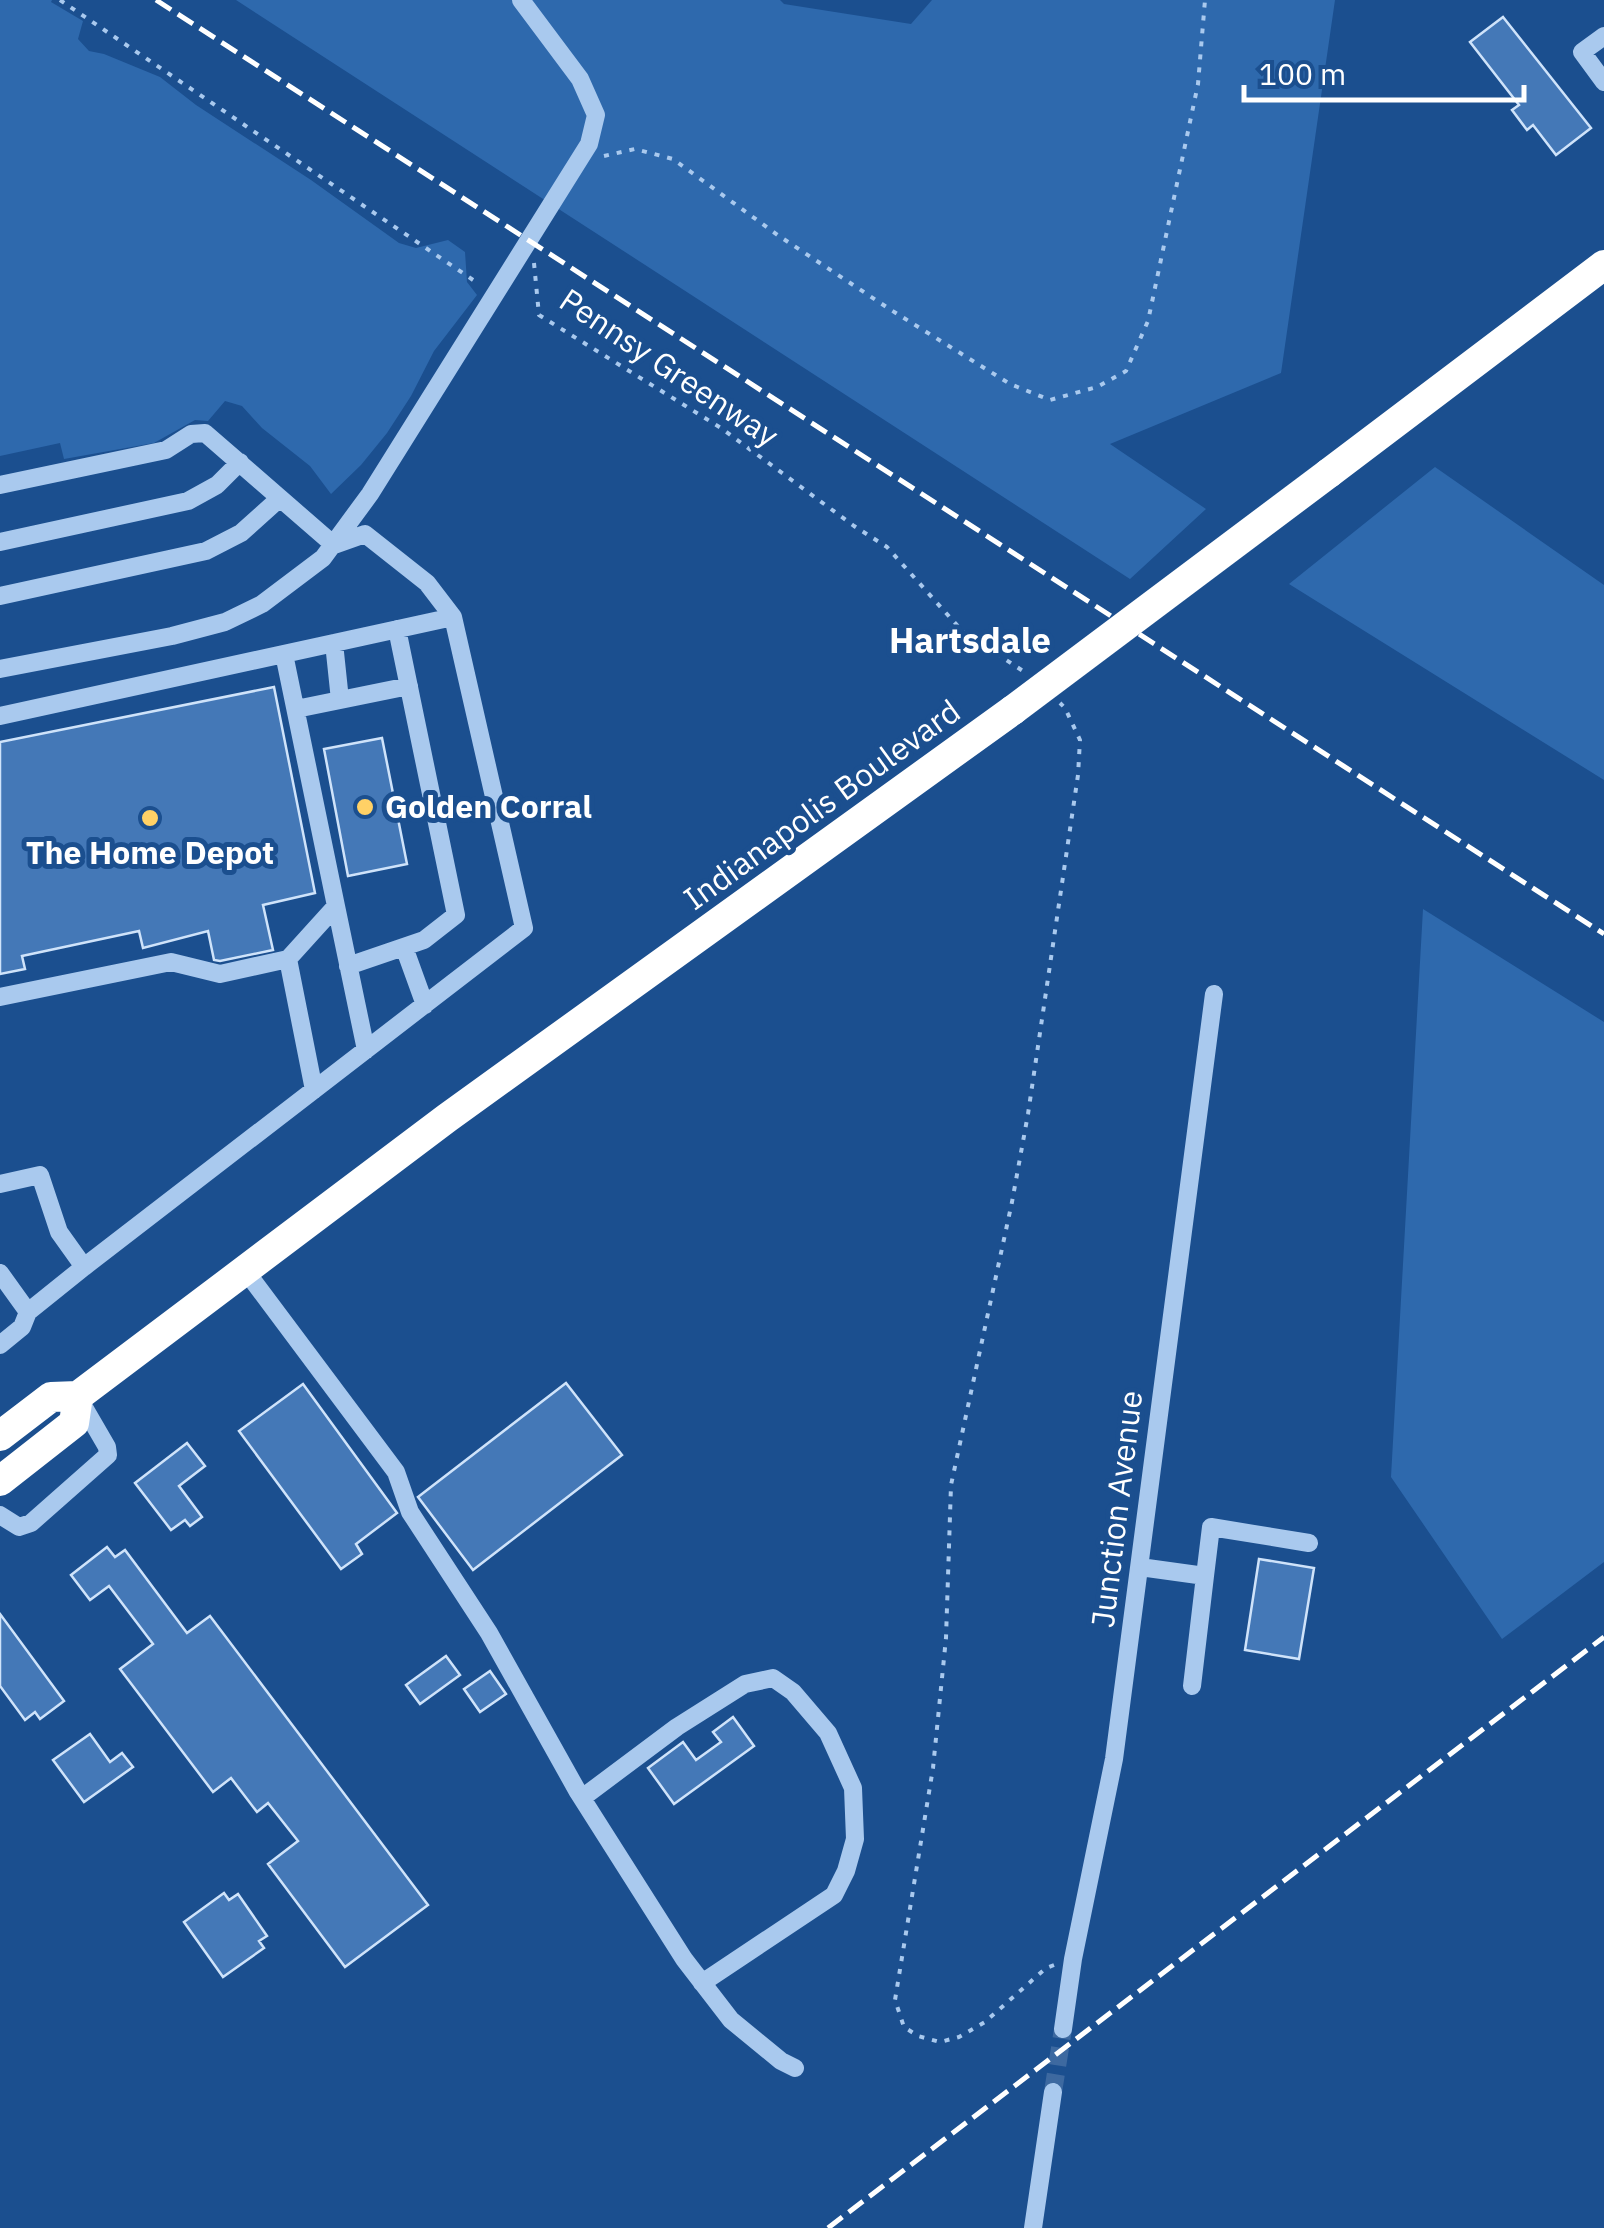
<svg xmlns="http://www.w3.org/2000/svg" width="1604" height="2228" font-family="'IBM Plex Sans',sans-serif">
  <style>
    .green { fill: #2e69ad }
    .building { fill: #4478b7; stroke: #cfe3fa; stroke-width: 2.5 }
    .lines { fill: none; stroke-linecap: round; stroke-linejoin: round }
    .minor-tunnel { stroke: #3d69a0; stroke-width: 18; stroke-dasharray: 18 9; stroke-linecap: butt }
    .path { stroke: #a9c9ee; stroke-width: 4; stroke-dasharray: 5 8; stroke-linecap: butt }
    .minor { stroke: #a9c9ee; stroke-width: 18 }
    .highway { stroke: #fff; stroke-width: 30 }
    .rail { stroke: #fff; stroke-width: 5; stroke-dasharray: 18 8; stroke-linecap: butt }
    .highway-bridge { stroke: #fff; stroke-width: 30 }
    .poi-dot { fill: #ffd166; stroke: #1b4f8f; stroke-width: 4 }
    .labels { text-anchor: middle; stroke-width: 10; stroke-linejoin: round; paint-order: stroke }
    .street-label { font-size: 32px; fill: #fff; stroke: #1b4f8f }
    .poi-label { font-size: 32px; font-weight: bold; fill: #fff; stroke: #1b4f8f; text-anchor: start }
    .neighbourhood-label { font-size: 35px; font-weight: bold; fill: #fff; stroke: #1b4f8f }
  </style>
  <rect width="100%" height="100%" fill="#1b4f8f"/>
  <path class="green" d="M0,0H52L51,2L83,21L78,39L89,51L104,54L160,77L196,105L311,180L399,243L416,248L448,240L465,252L467,282L477,295L434,351L411,396L387,433L361,465L331,494L310,466L262,428L242,406L225,401L208,421L195,420L154,443L64,459L60,443L0,456Z
    M236,0H780L784,4L911,24L932,0H1335L1281,373L1110,444L1206,509L1130,579Z
    M1435,467L1604,585V780L1289,584Z
    M1423,909L1604,1022V1562L1502,1639L1391,1477Z"/>
  <path class="building" d="M1503,17L1591,128L1556,155L1533,125L1527,130L1512,110L1519,105L1470,42Z
    M274,687L315,893L263,905L273,950L220,961L214,960L208,931L143,948L139,931L22,956L25,969L0,974V742Z
    M382,738L407,864L348,876L324,749Z
    M566,1383L622,1455L473,1570L418,1497Z
    M303,1384L397,1513L356,1544L362,1554L341,1569L239,1431Z
    M187,1443L205,1466L179,1486L202,1517L190,1526L185,1520L171,1530L135,1483Z
    M107,1547L115,1557L125,1550L187,1633L210,1616L428,1905L345,1967L268,1864L298,1841L268,1803L257,1812L231,1778L213,1792L120,1669L153,1644L109,1586L90,1600L71,1575Z
    M1259,1559L1314,1568L1299,1659L1245,1650Z
    M0,1614L64,1701L40,1719L35,1712L25,1720L0,1686Z
    M446,1656L460,1675L420,1704L406,1685Z
    M490,1671L506,1694L480,1712L464,1689Z
    M733,1717L754,1746L674,1804L648,1768L683,1742L696,1760L721,1742L713,1732Z
    M90,1734L110,1762L122,1753L133,1767L84,1802L53,1760Z
    M224,1893L229,1900L238,1894L267,1936L259,1941L264,1948L223,1977L184,1922Z"/>
  <g class="lines">
    <path class="minor-tunnel" d="M1053,2092L1063,2029"/>
    <path class="path" d="M60,0L479,284
      M604,156L635,149L673,159L779,236L891,310L1010,384L1050,400L1097,387L1126,371L1148,321L1198,84L1205,0
      M534,263L539,315L721,428L854,526L887,547L963,632L1023,671
      M1054,1965L1046,1968L985,2022L959,2037L940,2042L918,2036L904,2027L895,2000L933,1768L946,1638L951,1485L1012,1202L1028,1114L1078,775L1080,740L1065,708L1060,703"/>
    <path class="minor" d="M1604,36L1582,52L1604,82
      M0,485L166,450L191,434L205,433L334,545L365,534L427,583L453,617L524,928L84,1267L59,1232L40,1175L0,1184
      M0,542L188,501L217,485L240,462
      M0,596L206,551L241,533L280,498
      M334,643L340,700
      M0,669L172,636L225,622L262,604L323,558L370,494L589,144L596,115L580,79L521,0
      M296,709L409,686
      M0,716L453,617
      M336,906L366,1050
      M404,947L425,1005
      M288,959L314,1090
      M348,966L424,940L456,915L397,629
      M0,997L171,962L220,974L288,959L336,906L284,654
      M245,1270L396,1472L410,1512L489,1633L578,1792L684,1959L731,2020L781,2061L795,2068
      M0,1273L28,1312
      M0,1345L22,1327L28,1312L84,1267
      M0,1515L19,1527L31,1523L108,1455L107,1447L78,1397
      M1140,1567L1205,1576L1211,1527L1309,1543
      M1192,1686L1205,1576
      M582,1798L677,1727L745,1684L773,1678L793,1692L828,1733L853,1788L855,1839L846,1871L834,1895L702,1983
      M1063,2029L1073,1959L1114,1759L1214,994
      M1033,2228L1053,2092"/>
    <path class="highway" d="M1329,473L1604,265
      M0,1436L51,1397L78,1396L447,1118L1013,710
      M0,1481L74,1423L78,1396"/>
    <path class="rail" d="M156,0L1604,934
      M828,2228L1604,1637"/>
    <path class="highway-bridge" d="M1013,710L1329,473"/>
  </g>
  <g class="poi-dot">
    <circle cx="365" cy="807" r="10"/>
    <circle cx="150" cy="818" r="10"/>
  </g>
  <g class="labels">
    <g class="street-label">
      <text transform="translate(669 368) rotate(34)" y="11">Pennsy Greenway</text>
      <text transform="translate(822 805) rotate(-36)" y="11">Indianapolis Boulevard</text>
      <text transform="translate(1117 1509) rotate(-83)" y="11">Junction Avenue</text>
    </g>
    <g class="poi-label">
      <text x="385" y="818">Golden Corral</text>
      <text x="150" y="864" text-anchor="middle">The Home Depot</text>
    </g>
    <g class="neighbourhood-label">
      <text x="970" y="653">Hartsdale</text>
    </g>
  </g>
  <path d="M1244 85v15h280v-15" fill="none" stroke="#ffffff" stroke-width="5"/>
  <text x="1259" y="85" font-size="30" fill="#ffffff" stroke="#1b4f8f" stroke-width="8" paint-order="stroke">100 m</text>
</svg>
